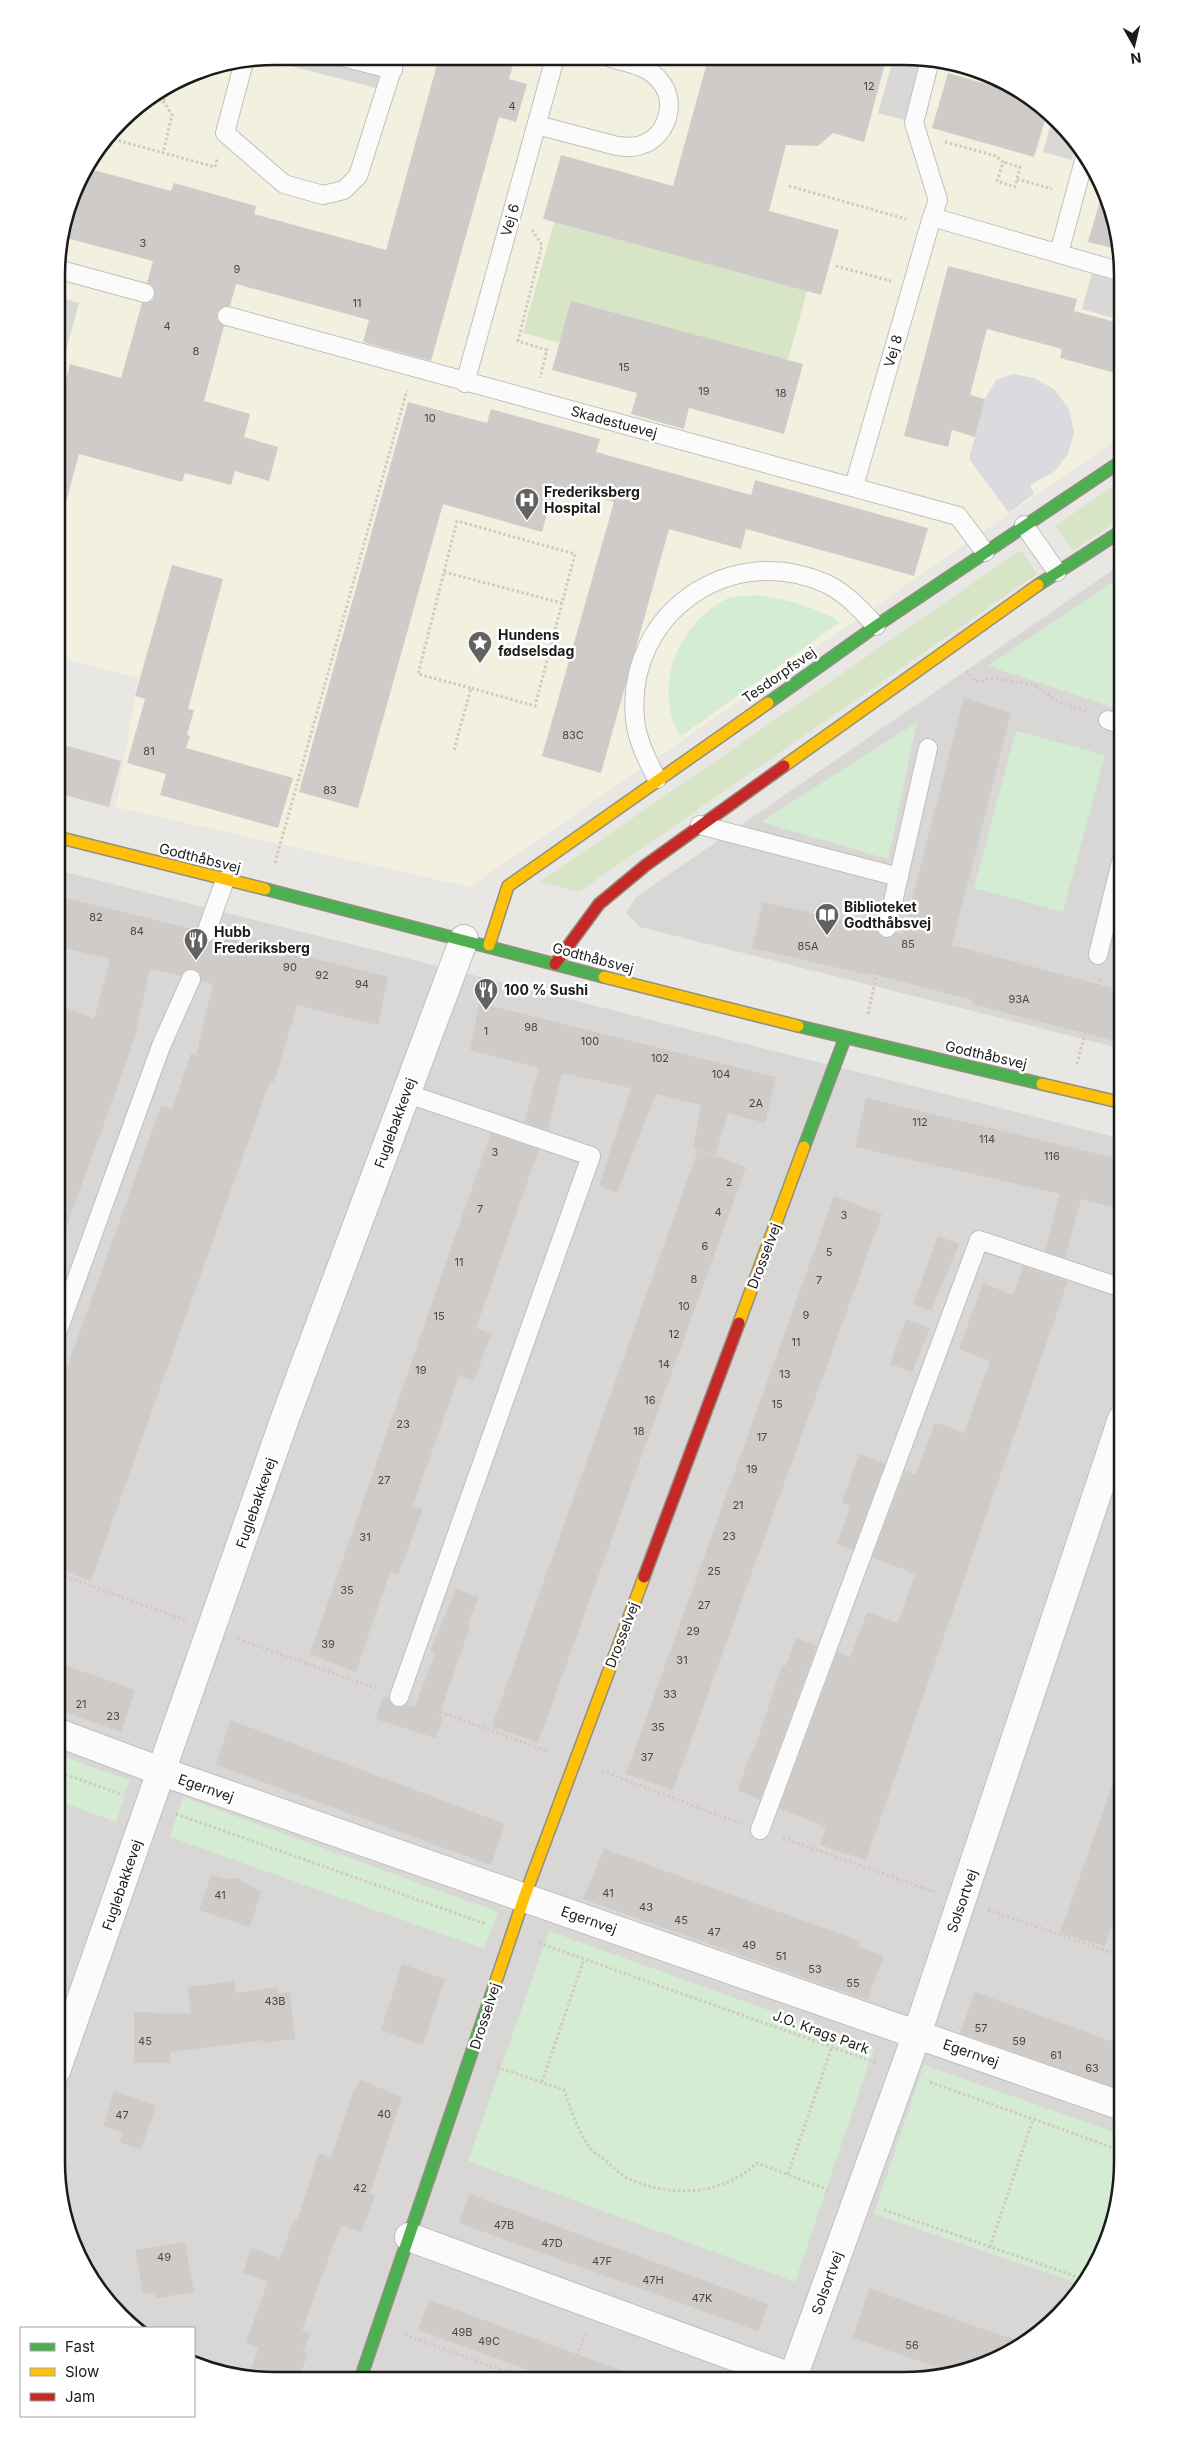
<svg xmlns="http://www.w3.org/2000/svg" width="1179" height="2437" font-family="Inter,sans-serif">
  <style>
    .residential { fill: #d8d7d5 }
    .education { fill: #f2f1e0 }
    .grass { fill: #d7e4c6 }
    .park { fill: #d4edd2 }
    .parking { fill: #d9d8d7 }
    .plaza { fill: #dbdade }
    .building { fill: #cecbc9 }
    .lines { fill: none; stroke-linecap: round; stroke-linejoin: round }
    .lane-casing { stroke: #c0bfbe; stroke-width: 20 }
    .street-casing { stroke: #c0bfbe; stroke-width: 30 }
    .fast-casing { stroke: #90907f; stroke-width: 14 }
    .slow-casing { stroke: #90907f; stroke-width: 14 }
    .jam-casing { stroke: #90907f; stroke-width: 14 }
    .path { stroke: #d3c7c6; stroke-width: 3; stroke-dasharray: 2.5 2.5; stroke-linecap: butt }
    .lane { stroke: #fcfbfb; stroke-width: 18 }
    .street { stroke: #fcfbfb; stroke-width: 28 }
    .fast { stroke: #4caf50; stroke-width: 11 }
    .slow { stroke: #ffc107; stroke-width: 11 }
    .jam { stroke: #c62828; stroke-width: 11 }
    .labels { text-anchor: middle; stroke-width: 5; stroke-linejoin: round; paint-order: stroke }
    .number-label { font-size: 11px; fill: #484746 }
    .street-label { font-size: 14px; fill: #1b1b1b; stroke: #fff }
    .poi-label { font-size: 14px; font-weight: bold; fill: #1b1b1b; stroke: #fff; text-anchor: start }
    .rim { fill: none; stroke: #1b1b1b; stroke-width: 2.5 }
  </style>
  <rect width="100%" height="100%" fill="#e9e7e4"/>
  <path class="residential" d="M1123,563V1049L640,927L626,913L636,897Z
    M57,870L1123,1139L1122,2177L1106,2246L1077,2295L1026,2344L961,2373L904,2381L232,2377L194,2363V2328H133L93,2283L64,2219L56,2162Z"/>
  <path class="education" d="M275,56L947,60L1001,79L1049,111L1086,154L1115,218L1123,275V435L470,887L116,807L138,678L57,657V260L79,178L130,111L191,73Z"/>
  <path class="grass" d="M554,222L807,291L788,360L560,343L523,333Z
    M1123,480V517L1073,551L1055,526Z
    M1021,550L1037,574L579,892L540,882Z"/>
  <path class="park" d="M1123,575V711L988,666Z
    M754,595C787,599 811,605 840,622L680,737C653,688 676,627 724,600C731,596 745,596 754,595Z
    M917,722L888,859L761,822Z
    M1016,731L1105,755L1063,912L974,888Z
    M56,1754L129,1780L116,1822L56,1800Z
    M183,1797L498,1912L484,1949L170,1837Z
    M549,1931L874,2048L795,2282L468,2161Z
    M924,2065L1122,2135V2177L1106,2246L1083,2285L874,2214Z"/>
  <path class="parking" d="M275,56L359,57L383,63L376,88L263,59Z
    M893,60H934L919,124L878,113Z
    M1053,116L1077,143L1072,160L1043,152Z
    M1096,259L1123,275V321L1082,309Z
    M57,296L79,303L65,354L57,352Z
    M1108,768L1123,772V877L1110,925L1070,916Z
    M776,839L886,868L878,899L768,869Z"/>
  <path class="plaza" d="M1013,374L1034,378L1054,389L1069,409L1074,433L1068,454L1055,471L1030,485L1034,494L1009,513L969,459L985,399L996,380Z"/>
  <path class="building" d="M439,57L515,58L509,79L527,84L516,122L499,117L431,361L363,342L369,320L236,284L230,306H224L217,313V319L224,326L204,401L250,414L244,437L278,447L269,481L235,471L231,485L185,473L182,482L79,454L64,509L57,508V380L65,383L70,364L121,378L142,303L152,301L155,295L153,286L147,283L153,261L63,237L79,178L86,168L171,191L174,183L256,206L254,214L386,250Z
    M708,59L886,60L864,142L833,133L818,146L786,145L769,211L839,230L821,295L543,219L561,155L673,186Z
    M948,73L1025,95L1048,110L1034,157L932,128Z
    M1103,190L1115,218L1120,250L1088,242Z
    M948,266L1077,299L1074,311L1123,324V375L1060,358L1062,349L987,329L970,395L985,399L975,437L952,430L948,447L904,436Z
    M571,301L803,364L784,434L689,408L684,429L631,414L637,393L552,370Z
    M408,402L487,423L491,409L600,439L596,452L751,495L755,480L928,528L914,576L746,529L741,549L669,529L601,773L542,756L614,502L555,486L542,532L443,504L358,808L299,792Z
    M172,565L223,579L188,709L194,710L187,735L190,736L186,748L293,778L278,828L160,795L166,774L127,763L145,699L135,696Z
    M964,698L1011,713L952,945L1123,991V1043L972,1004L973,1000L868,973V975L752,948L763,902L877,928L879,935L884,938H891L896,933L903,934Z
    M57,743L121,761L109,807L57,793Z
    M57,896L196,930L198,939L203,943L212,941L217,935L388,977L378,1025L297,1005L274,1082L270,1081L91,1581L56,1568V1398L161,1106L172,1110L191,1053L196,1055L213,984L201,981L200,973L195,969L185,970L181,976L150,969L135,1035L126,1063L59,1247H56L57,1004L94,1019L110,959L57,946Z
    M479,1003L776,1077L765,1123L728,1113L715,1155L693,1148L701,1105L656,1094L617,1193L599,1186L631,1088L562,1073L548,1130L524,1122L539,1068L470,1050Z
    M866,1098L1123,1160V1210L1081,1199L1065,1258L1045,1251L1060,1194L855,1147Z
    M491,1133L539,1149L476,1328L491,1334L474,1381L459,1375L413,1505L423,1509L398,1575L390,1572L356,1672L310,1654Z
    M698,1150L746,1167L538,1743L492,1726Z
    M834,1196L882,1214L673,1790L626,1774Z
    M938,1236L959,1244L931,1311L913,1304Z
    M1023,1266L1068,1281L866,1860L820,1845L826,1827L779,1808L837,1653L850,1657L867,1612L898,1623L915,1574L872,1557L905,1471L916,1475L935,1422L964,1433L990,1361L959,1349L983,1283L1013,1295Z
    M906,1319L930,1328L912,1372L890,1364Z
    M859,1454L885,1464L853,1550L837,1544L850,1506L842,1502Z
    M456,1589L479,1597L467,1625L470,1626L439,1716L443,1717L436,1738L375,1719L384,1696L389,1698L391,1703L396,1707H401L407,1704L415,1707L435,1653L430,1651Z
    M796,1638L817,1645L760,1800L738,1790L752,1749L754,1750L782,1665L786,1666Z
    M56,1662L135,1690L121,1732L56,1709Z
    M230,1720L505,1824L491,1865L216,1765Z
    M1119,1766H1122V1896L1105,1946L1060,1933Z
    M604,1849L860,1941L858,1946L884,1956L867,2000L583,1899Z
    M211,1875L225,1879L237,1878L261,1892L250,1927L199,1910Z
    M402,1964L445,1979L423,2045L381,2030Z
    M234,1981L236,1993L278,1987L279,1993L290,1992L295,2039L264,2043L263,2040L170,2052V2063H134V2012L191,2014L188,1987Z
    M975,1992L1122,2045V2090L960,2033Z
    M360,2080L402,2097L370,2193L375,2196L361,2232L341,2225L302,2330L310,2333L303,2352L308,2354L299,2377H248L259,2347L246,2343L268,2281L243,2273L251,2248L280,2258L294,2220L297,2221L319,2153L331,2158L354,2089L356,2090Z
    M114,2091L156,2106L141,2150L120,2142L123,2132L103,2126Z
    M469,2194L768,2304L758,2331L459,2223Z
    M185,2242L194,2292L156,2298L155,2292L143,2294L135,2250Z
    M869,2288L974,2326L1026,2343L957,2374L853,2338Z
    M429,2300L636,2376L635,2379H554L418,2330Z"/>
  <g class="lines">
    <defs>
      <path id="lane" d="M343,57L393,70
        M930,60L914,123L938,200L932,217L1122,272
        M244,62L225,133L284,184L323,195L344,190L358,176L396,57
        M537,125L617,146C625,147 633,148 641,145C667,137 678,102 660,81C649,66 628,63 611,58
        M1059,253L1086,153
        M57,269L145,293
        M227,316L958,516L985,552
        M465,383L555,58
        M854,486L932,217
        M1024,525L1057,572
        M1108,720L1123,725
        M657,779C647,760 637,740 635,719C625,613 731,540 827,584C847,594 861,610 876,626
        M700,825L899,877
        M887,928L928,748
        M206,933L225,880
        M1098,955L1123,854
        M56,1336L161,1046L191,979
        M399,1697L591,1156L405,1093
        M760,1830L979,1240L1122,1288"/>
      <path id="street" d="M56,1732L163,1772L1122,2106
        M56,2071L285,1418L464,939
        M409,2237L793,2378
        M792,2380L917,2034L1122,1419"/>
      <path id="fast" d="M1038,585L1123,530
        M768,703L876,626L1123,460
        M265,889L604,977
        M798,1026L1042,1084
        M804,1147L845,1038
        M361,2377L494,1987"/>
      <path id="slow" d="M784,766L1038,585
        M57,837L265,889
        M489,945L508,886L768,703
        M604,977L798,1026
        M1042,1084L1123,1103
        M739,1323L804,1147
        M494,1987L524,1898L644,1577"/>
      <path id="jam" d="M555,964L599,904L646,865L784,766
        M644,1577L739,1323"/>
    </defs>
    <use href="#lane" class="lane-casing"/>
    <use href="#street" class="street-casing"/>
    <use href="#fast" class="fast-casing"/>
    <use href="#slow" class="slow-casing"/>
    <use href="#jam" class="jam-casing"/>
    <path class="path" d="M182,79L184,77
      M149,99L163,101L170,92L171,85
      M163,101L172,115L163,153
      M109,138L215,167L218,157
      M945,142L996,156L1003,162L997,181L1015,187L1020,167L1003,162
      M1017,179L1052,189
      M789,186L906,219
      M532,230L542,245L518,341L547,350L540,378
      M836,266L891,281
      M444,572L562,603
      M966,671L976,682L995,678L1034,685L1058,701L1087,712
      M454,750L471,688L535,706L575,554L457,521L418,674L471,688
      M275,863L407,390
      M868,1014L882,950
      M1077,1064L1100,978
      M56,1573L185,1620
      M238,1639L378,1689
      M421,1705L549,1752
      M56,1771L123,1795
      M602,1771L739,1823
      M176,1814L486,1924
      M783,1838L935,1892
      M988,1910L1122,1956
      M539,1943L877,2063
      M497,2067L564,2090C571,2109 578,2133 591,2149C595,2154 602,2157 606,2161C613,2167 620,2174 627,2178C669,2198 722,2196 757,2163L831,2191
      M542,2082L584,1959
      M930,2082L1122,2151
      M788,2174L832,2047
      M884,2210L1086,2280
      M990,2247L1033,2119
      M405,2335L524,2378
      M569,2379L586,2332"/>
    <use href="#lane" class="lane"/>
    <use href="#street" class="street"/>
    <use href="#fast" class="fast"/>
    <use href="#slow" class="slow"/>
    <use href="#jam" class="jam"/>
  </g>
  <defs>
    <symbol id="hospital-pin" viewBox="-11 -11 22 30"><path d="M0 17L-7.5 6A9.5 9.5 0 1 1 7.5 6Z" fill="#636261" stroke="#fff"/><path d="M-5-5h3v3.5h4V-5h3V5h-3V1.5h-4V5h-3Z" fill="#fff"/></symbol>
    <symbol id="sight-pin" viewBox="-11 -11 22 30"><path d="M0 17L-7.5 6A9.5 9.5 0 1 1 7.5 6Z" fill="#636261" stroke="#fff"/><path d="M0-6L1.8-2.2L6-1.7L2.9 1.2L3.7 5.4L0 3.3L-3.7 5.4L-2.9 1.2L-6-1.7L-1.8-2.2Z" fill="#fff"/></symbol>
    <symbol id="library-pin" viewBox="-11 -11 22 30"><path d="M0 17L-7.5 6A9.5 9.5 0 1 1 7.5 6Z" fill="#636261" stroke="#fff"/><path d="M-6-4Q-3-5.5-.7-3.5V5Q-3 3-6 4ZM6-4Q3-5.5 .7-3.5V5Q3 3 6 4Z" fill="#fff"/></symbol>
    <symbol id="restaurant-pin" viewBox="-11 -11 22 30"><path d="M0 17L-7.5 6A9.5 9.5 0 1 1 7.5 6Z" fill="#636261" stroke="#fff"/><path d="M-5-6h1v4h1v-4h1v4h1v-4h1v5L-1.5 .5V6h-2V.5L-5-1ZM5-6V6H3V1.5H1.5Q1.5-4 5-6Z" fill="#fff"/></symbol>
  </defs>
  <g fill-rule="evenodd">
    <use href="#hospital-pin" x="513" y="486" width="28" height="38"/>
    <use href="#sight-pin" x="466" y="629" width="28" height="38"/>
    <use href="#library-pin" x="813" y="901" width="28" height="38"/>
    <use href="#restaurant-pin" x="182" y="926" width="28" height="38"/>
    <use href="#restaurant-pin" x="472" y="976" width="28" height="38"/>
  </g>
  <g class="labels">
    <g class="number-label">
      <text x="869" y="90">12</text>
      <text x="512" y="110">4</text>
      <text x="143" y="247">3</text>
      <text x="237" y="273">9</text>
      <text x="357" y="307">11</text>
      <text x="167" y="330">4</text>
      <text x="196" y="355">8</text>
      <text x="624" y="371">15</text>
      <text x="704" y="395">19</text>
      <text x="781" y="397">18</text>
      <text x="430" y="422">10</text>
      <text x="573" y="739">83C</text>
      <text x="149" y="755">81</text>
      <text x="330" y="794">83</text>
      <text x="96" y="921">82</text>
      <text x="137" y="935">84</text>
      <text x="908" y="948">85</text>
      <text x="808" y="950">85A</text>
      <text x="290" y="971">90</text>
      <text x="322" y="979">92</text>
      <text x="362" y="988">94</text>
      <text x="1019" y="1003">93A</text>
      <text x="531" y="1031">98</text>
      <text x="486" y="1035">1</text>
      <text x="590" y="1045">100</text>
      <text x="660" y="1062">102</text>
      <text x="721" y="1078">104</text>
      <text x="756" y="1107">2A</text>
      <text x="920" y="1126">112</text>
      <text x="987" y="1143">114</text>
      <text x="495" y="1156">3</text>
      <text x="1052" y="1160">116</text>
      <text x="729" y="1186">2</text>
      <text x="480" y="1213">7</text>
      <text x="718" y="1216">4</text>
      <text x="844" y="1219">3</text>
      <text x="705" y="1250">6</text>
      <text x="829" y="1256">5</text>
      <text x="459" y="1266">11</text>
      <text x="694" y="1283">8</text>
      <text x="819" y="1284">7</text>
      <text x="684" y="1310">10</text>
      <text x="806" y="1319">9</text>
      <text x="439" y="1320">15</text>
      <text x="674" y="1338">12</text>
      <text x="796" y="1346">11</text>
      <text x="664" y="1368">14</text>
      <text x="421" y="1374">19</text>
      <text x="785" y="1378">13</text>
      <text x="650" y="1404">16</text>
      <text x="777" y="1408">15</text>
      <text x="403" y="1428">23</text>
      <text x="639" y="1435">18</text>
      <text x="762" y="1441">17</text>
      <text x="752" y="1473">19</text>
      <text x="384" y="1484">27</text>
      <text x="738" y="1509">21</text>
      <text x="729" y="1540">23</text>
      <text x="365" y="1541">31</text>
      <text x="714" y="1575">25</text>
      <text x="347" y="1594">35</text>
      <text x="704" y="1609">27</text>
      <text x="693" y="1635">29</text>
      <text x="328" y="1648">39</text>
      <text x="682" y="1664">31</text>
      <text x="670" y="1698">33</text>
      <text x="81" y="1708">21</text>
      <text x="113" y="1720">23</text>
      <text x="658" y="1731">35</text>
      <text x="647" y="1761">37</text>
      <text x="608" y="1897">41</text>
      <text x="220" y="1899">41</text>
      <text x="646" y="1911">43</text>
      <text x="681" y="1924">45</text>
      <text x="714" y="1936">47</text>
      <text x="749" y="1949">49</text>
      <text x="781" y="1960">51</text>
      <text x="815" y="1973">53</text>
      <text x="853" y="1987">55</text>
      <text x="275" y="2005">43B</text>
      <text x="981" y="2032">57</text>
      <text x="145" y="2045">45</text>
      <text x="1019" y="2045">59</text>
      <text x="1056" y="2059">61</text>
      <text x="1092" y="2072">63</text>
      <text x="384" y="2118">40</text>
      <text x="122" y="2119">47</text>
      <text x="360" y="2192">42</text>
      <text x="504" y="2229">47B</text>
      <text x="552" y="2247">47D</text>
      <text x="164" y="2261">49</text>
      <text x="602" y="2265">47F</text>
      <text x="653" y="2284">47H</text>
      <text x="702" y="2302">47K</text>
      <text x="462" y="2336">49B</text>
      <text x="489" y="2345">49C</text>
      <text x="912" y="2349">56</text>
    </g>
    <g class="street-label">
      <text transform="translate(510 220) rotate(-74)" y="5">Vej 6</text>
      <text transform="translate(893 351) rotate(-74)" y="5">Vej 8</text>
      <text transform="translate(614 422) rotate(15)" y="5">Skadestuevej</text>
      <text transform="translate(779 675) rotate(-35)" y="5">Tesdorpfsvej</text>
      <text transform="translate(200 858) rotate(14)" y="5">Godthåbsvej</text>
      <text transform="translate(593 958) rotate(15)" y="5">Godthåbsvej</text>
      <text transform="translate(986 1055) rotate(13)" y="5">Godthåbsvej</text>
      <text transform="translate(395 1123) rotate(-70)" y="5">Fuglebakkevej</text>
      <text transform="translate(764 1256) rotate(-69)" y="5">Drosselvej</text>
      <text transform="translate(256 1503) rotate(-71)" y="5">Fuglebakkevej</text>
      <text transform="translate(622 1635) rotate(-69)" y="5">Drosselvej</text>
      <text transform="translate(206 1788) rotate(19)" y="5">Egernvej</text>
      <text transform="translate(122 1885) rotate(-71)" y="5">Fuglebakkevej</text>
      <text transform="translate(962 1901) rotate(-71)" y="5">Solsortvej</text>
      <text transform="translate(589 1920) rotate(19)" y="5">Egernvej</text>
      <text transform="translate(485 2016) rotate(-72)" y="5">Drosselvej</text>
      <text transform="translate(821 2032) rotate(20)" y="5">J.O. Krags Park</text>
      <text transform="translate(971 2053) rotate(19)" y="5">Egernvej</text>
      <text transform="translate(827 2283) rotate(-70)" y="5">Solsortvej</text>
    </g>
    <g class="poi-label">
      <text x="544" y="497">Frederiksberg<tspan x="544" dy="16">Hospital</tspan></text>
      <text x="498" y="640">Hundens<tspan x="498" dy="16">fødselsdag</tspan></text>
      <text x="844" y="912">Biblioteket<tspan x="844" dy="16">Godthåbsvej</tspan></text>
      <text x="214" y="937">Hubb<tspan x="214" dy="16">Frederiksberg</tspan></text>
      <text x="504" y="995">100 % Sushi</text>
    </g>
  </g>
  <path d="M0 0H1179V2437H0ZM275 65H904A210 210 0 0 1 1114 275V2162A210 210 0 0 1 904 2372H275A210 210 0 0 1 65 2162V275A210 210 0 0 1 275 65Z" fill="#fff" fill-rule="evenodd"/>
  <path class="rim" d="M275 65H904A210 210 0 0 1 1114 275V2162A210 210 0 0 1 904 2372H275A210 210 0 0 1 65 2162V275A210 210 0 0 1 275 65Z"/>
  <rect x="20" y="2327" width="175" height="90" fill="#ffffff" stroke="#a4a4a4"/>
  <rect x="30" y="2343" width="25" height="8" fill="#4caf50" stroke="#a4a4a4"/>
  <text x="65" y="2352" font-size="15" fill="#1b1b1b">Fast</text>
  <rect x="30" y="2368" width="25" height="8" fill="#ffc107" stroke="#a4a4a4"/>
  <text x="65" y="2377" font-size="15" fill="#1b1b1b">Slow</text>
  <rect x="30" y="2393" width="25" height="8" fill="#c62828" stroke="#a4a4a4"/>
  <text x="65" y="2402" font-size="15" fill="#1b1b1b">Jam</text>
  <g transform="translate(1134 45) rotate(172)" stroke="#ffffff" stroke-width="4" paint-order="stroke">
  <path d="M0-4L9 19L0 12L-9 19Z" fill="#1b1b1b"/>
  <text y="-8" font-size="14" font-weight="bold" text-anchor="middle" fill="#1b1b1b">N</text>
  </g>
</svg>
